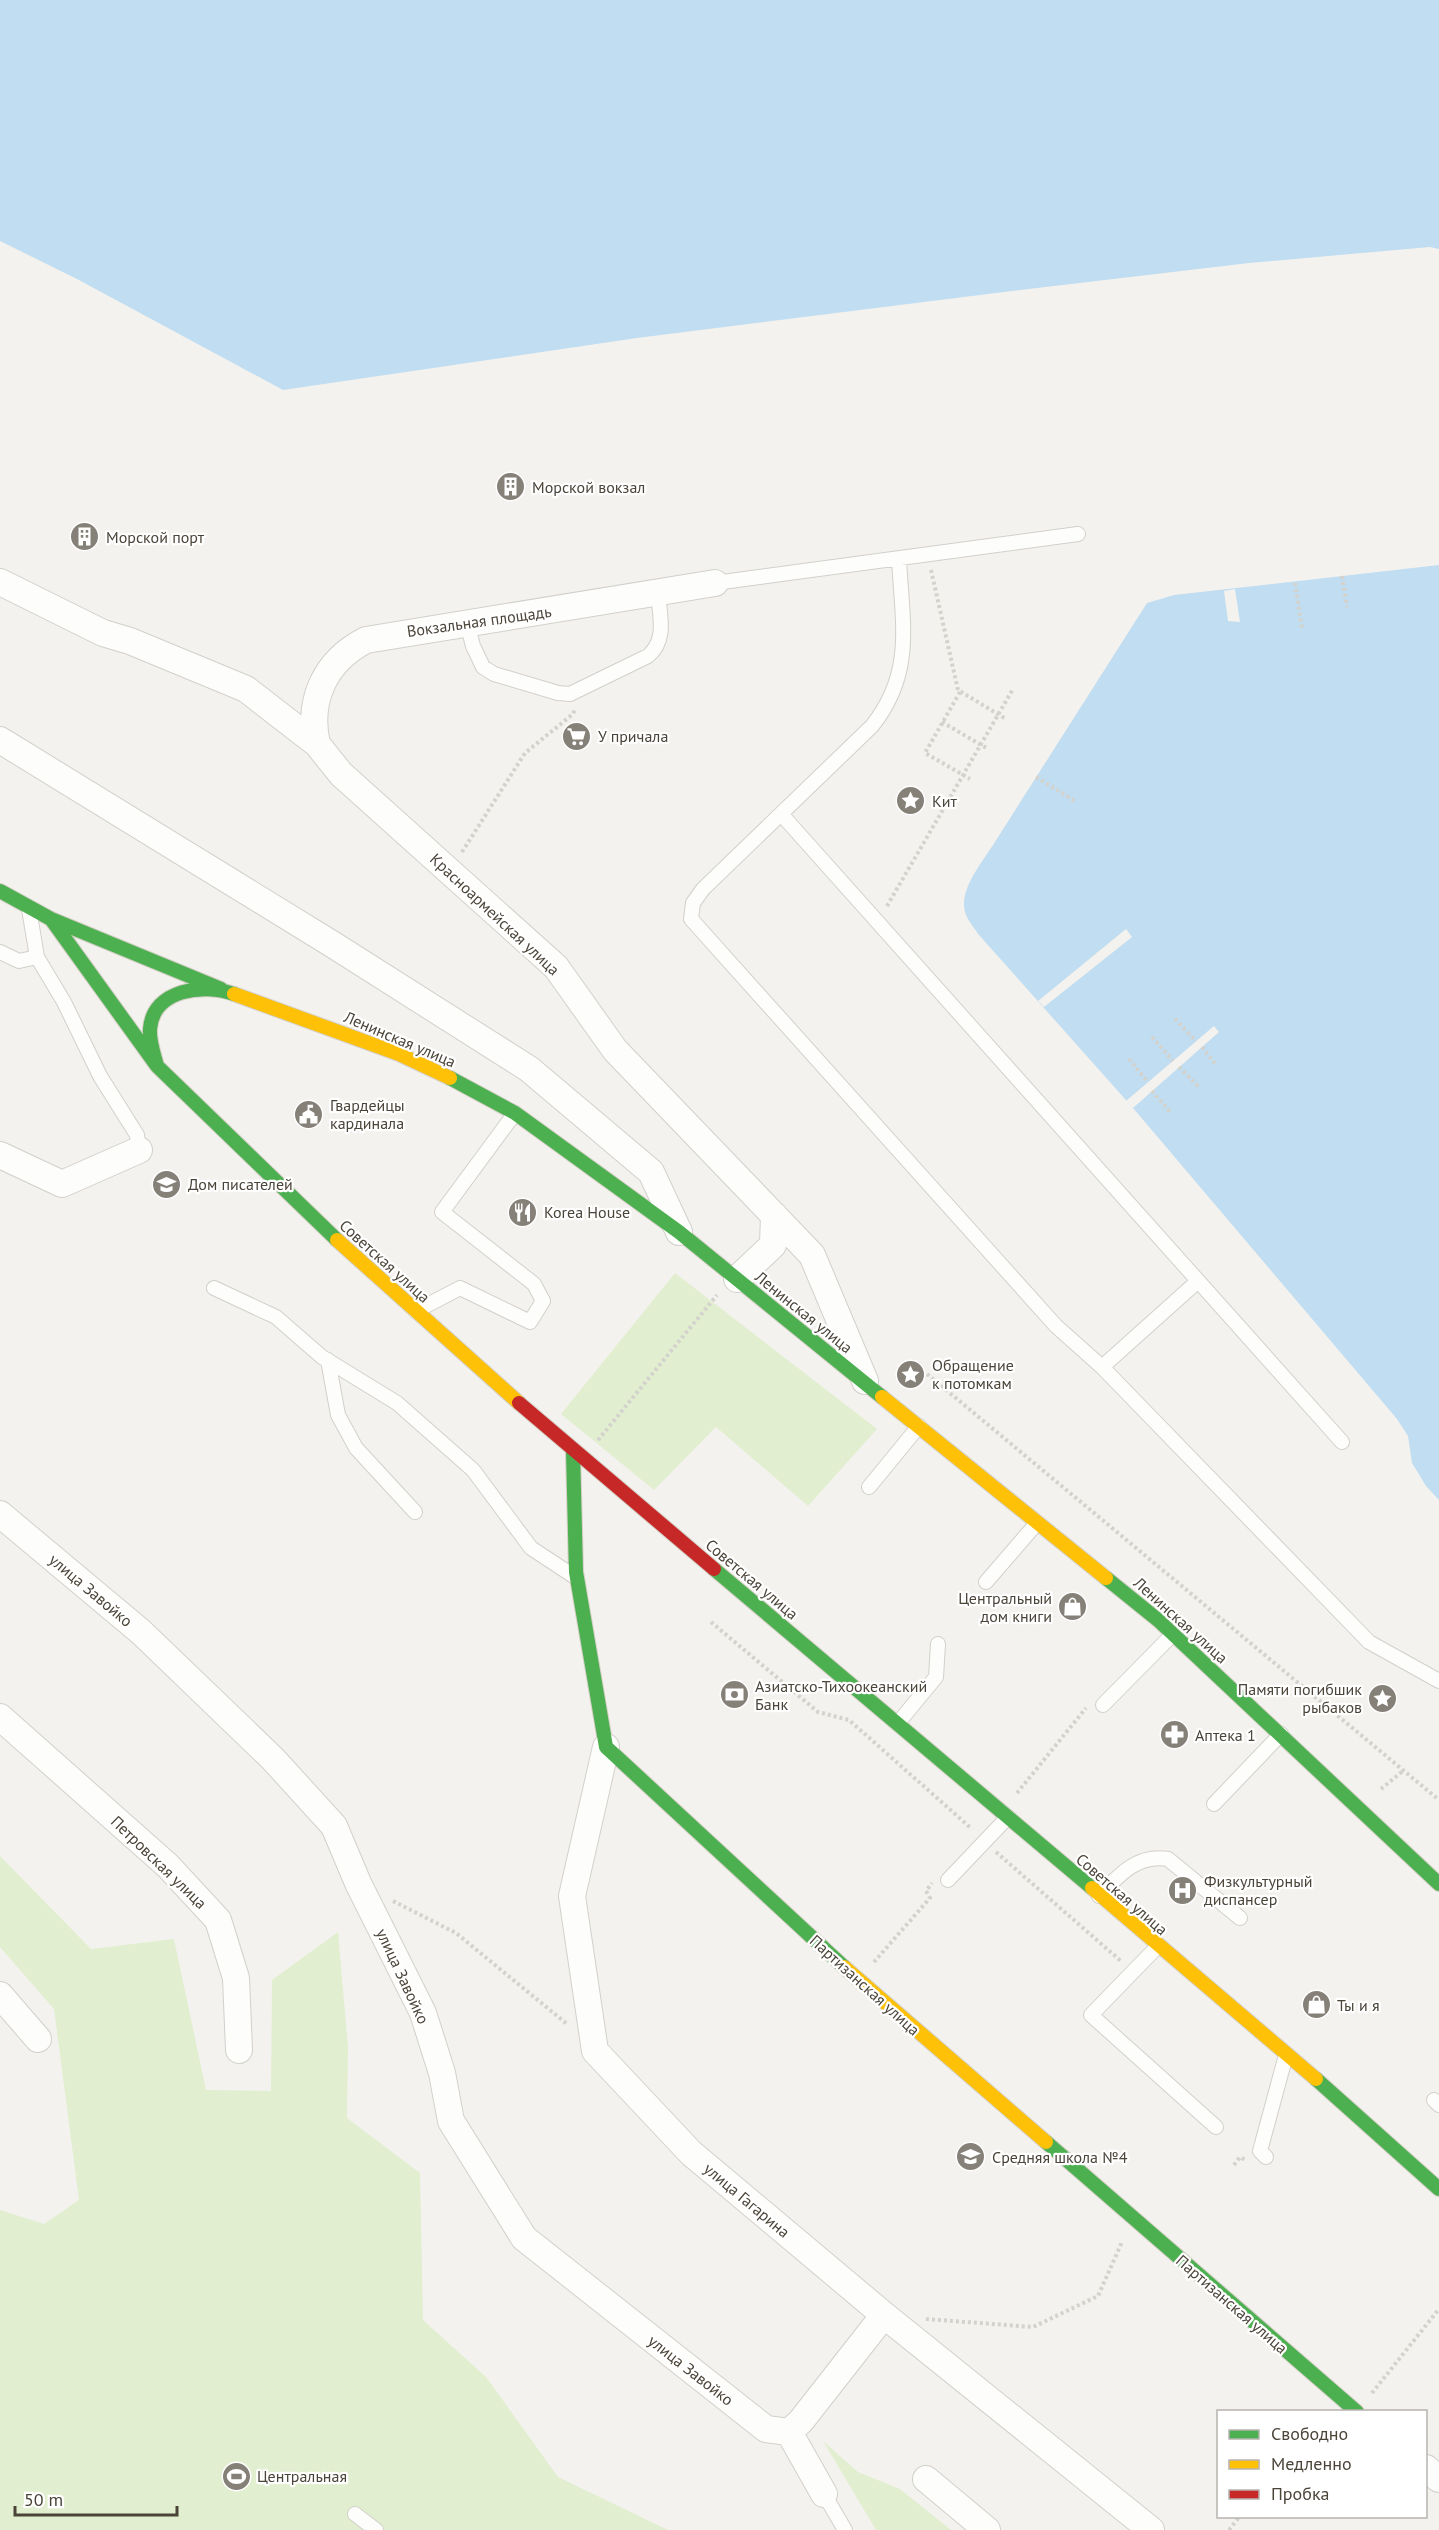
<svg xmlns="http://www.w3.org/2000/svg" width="1439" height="2530" font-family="'PT Sans',sans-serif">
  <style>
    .green { fill: #e1eecf }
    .water { fill: #c0ddf1 }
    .pier { fill: #f4f2ee }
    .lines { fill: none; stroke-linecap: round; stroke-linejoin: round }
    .lane-casing { stroke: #d2d0cb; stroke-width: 16 }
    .street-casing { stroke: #d2d0cb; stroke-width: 28 }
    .fast-casing { stroke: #d3cfc5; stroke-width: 16 }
    .slow-casing { stroke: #d3cfc5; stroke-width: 16 }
    .jam-casing { stroke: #d3cfc5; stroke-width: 16 }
    .path { stroke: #d3d2cc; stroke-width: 4; stroke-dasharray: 3 3; stroke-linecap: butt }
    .lane { stroke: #fdfdfc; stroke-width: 14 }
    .street { stroke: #fdfdfc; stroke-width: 26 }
    .fast { stroke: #4caf50; stroke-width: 14 }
    .slow { stroke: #ffc107; stroke-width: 14 }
    .jam { stroke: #c62828; stroke-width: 14 }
    .labels { text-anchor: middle; stroke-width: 4.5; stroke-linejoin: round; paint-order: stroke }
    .poi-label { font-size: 16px; fill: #4b4439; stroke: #fff; text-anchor: start }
    .street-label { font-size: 16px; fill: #4b4439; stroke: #fff }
  </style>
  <rect width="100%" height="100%" fill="#f4f2ee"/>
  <path class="green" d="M675,1273L877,1429L808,1506L716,1427L654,1490L561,1414Z
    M0,1856L91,1949L174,1939L206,2090L271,2091L272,1980L338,1932L348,2047L347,2118L420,2173L423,2320L486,2377L558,2477L668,2530H0V2210L44,2224L79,2200L54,2009L0,1947Z
    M823,2441L858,2472L900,2489L951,2530H876Z"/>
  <path class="water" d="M0,0H1439V249L1430,247L1249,263L1012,291L637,338L283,390L77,279L0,241Z
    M1439,565V1500L1426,1486L1412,1463L1408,1436L1397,1419L1133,1108L979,935C975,929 969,922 966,915C957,892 981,864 993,845L1147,603L1174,595Z"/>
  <path class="pier" d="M1235,589L1240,622L1228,621L1224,591Z
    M1126,929L1132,937L1044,1007L1038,1001Z
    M1214,1026L1219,1032L1133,1108L1126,1101Z"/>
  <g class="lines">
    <defs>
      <path id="lane" d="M899,558C902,623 915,672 872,726L703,889L693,903L691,919L1056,1326L1102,1367L1369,1642L1439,1681
        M715,583L1078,534
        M467,623L473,646L483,667L494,674L558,693L570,694L648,656C667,640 660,617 658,594
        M782,815L1342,1442
        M29,909L37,957L64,1002L100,1076L137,1135L139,1150
        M0,952L19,961L37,957
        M214,1288L276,1317L322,1357L397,1403L473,1470L531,1548L575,1577
        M416,1311L460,1288L530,1322L543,1301L534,1284L442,1212L515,1113
        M328,1360L338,1415L356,1448L415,1512
        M1102,1367L1198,1281
        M869,1487L919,1426
        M986,1582L1037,1523
        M1103,1705L1173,1634
        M898,1723L936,1677L938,1644
        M1214,1804L1281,1734
        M948,1880L1008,1817
        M1099,1896C1119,1875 1137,1854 1168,1859L1240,1918
        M1158,1946L1091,2015L1216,2127
        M1434,2100L1439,2105
        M1266,2157L1260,2151L1286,2055
        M824,2494L845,2530
        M355,2514L376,2530"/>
      <path id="street" d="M0,582L103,633L130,641L246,689L317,744L341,774L556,967L615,1050L812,1255L865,1381
        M0,740L332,944L529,1069L651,1172L679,1232
        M317,744C307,700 325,661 366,640L715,583
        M0,1155L62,1184L139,1150
        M737,1279L773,1245L774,1215
        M0,1514L141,1632L273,1759L334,1826L358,1883L423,2013L442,2073L451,2121L524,2238L766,2429L789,2432
        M0,1717L168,1866L218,1920L236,1978L239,2050
        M606,1747L572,1896L595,2051L691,2153L884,2315L1151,2530
        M0,1995L38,2039
        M789,2432L801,2421L884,2315
        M789,2432L824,2494
        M1426,2468L1439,2479
        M926,2479L987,2530"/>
      <path id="fast" d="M0,891L51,919L221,989
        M51,919L157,1066
        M234,994C204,983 153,989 150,1029C149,1041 154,1054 157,1066L337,1240
        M450,1078L515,1113L679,1232L882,1397
        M573,1451L576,1572L606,1747L844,1967
        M714,1569L1092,1888
        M1106,1578L1158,1620L1439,1884
        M1316,2079L1439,2189
        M1046,2142L1357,2412"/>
      <path id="slow" d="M234,994L399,1054L450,1078
        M337,1240L519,1403
        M882,1397L1106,1578
        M1092,1888L1316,2079
        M844,1967L1046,2142"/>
      <path id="jam" d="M519,1403L714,1569"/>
    </defs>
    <use href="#lane" class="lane-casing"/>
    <use href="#street" class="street-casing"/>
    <use href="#fast" class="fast-casing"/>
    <use href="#slow" class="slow-casing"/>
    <use href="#jam" class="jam-casing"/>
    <path class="path" d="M931,570L958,690L1006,719
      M1342,576L1347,607
      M1295,583L1302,628
      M960,692L925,753L970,779
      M942,722L988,749
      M1036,777L1075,801
      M462,852L525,753L573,714L575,709
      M887,906L1013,689
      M1175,1019L1196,1041
      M1152,1037L1173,1061
      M1202,1047L1217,1066
      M1129,1059L1148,1082
      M1179,1067L1200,1088
      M1152,1091L1171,1113
      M927,1374L1439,1800
      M598,1440L717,1295
      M711,1622L818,1712L849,1720L972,1829
      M1381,1789L1404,1770
      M1017,1793L1086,1708
      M996,1852L1122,1962
      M393,1901L456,1933L567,2024
      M874,1962L930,1898L926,1891L932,1883
      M1234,2165L1240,2157L1247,2161
      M926,2319L1033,2327L1098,2296L1122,2242
      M1372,2393L1439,2309
      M1229,2530L1240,2516"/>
    <use href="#lane" class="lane"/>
    <use href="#street" class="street"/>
    <use href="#fast" class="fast"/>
    <use href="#slow" class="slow"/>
    <use href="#jam" class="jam"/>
  </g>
  <defs>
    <symbol id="building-disc" viewBox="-11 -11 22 22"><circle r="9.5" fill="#868178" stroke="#fff"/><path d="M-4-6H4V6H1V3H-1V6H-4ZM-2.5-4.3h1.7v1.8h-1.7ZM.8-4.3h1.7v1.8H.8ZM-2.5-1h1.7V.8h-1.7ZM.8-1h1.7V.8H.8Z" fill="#fff"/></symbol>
    <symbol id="supermarket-disc" viewBox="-11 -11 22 22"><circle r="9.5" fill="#868178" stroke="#fff"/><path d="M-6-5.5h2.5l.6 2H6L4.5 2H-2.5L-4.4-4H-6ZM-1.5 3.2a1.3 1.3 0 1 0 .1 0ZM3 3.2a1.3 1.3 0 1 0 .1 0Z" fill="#fff"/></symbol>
    <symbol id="sight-disc" viewBox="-11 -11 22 22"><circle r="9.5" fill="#868178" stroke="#fff"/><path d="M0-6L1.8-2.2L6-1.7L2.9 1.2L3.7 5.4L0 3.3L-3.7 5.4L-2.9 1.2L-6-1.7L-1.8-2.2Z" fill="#fff"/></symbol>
    <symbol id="civic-disc" viewBox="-11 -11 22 22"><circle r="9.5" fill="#868178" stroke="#fff"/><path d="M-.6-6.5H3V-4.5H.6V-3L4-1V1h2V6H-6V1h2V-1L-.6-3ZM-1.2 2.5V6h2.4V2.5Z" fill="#fff"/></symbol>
    <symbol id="school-disc" viewBox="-11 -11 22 22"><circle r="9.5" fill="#868178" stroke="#fff"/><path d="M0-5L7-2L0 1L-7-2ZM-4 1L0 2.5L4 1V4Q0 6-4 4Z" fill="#fff"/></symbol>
    <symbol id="restaurant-disc" viewBox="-11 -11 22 22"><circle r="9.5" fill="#868178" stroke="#fff"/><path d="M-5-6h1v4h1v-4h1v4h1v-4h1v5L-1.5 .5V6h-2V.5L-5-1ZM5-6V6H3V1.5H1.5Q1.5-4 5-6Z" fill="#fff"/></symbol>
    <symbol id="shop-disc" viewBox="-11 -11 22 22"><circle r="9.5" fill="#868178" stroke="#fff"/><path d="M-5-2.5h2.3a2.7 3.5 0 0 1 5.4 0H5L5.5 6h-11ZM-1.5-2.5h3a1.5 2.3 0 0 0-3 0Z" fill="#fff"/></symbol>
    <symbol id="bank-disc" viewBox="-11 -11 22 22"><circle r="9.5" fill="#868178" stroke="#fff"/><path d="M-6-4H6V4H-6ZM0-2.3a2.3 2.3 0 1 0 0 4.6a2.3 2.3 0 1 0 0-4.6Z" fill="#fff"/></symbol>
    <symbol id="pharmacy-disc" viewBox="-11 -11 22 22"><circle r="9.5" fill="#868178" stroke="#fff"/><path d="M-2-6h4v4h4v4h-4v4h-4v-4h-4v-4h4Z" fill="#fff"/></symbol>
    <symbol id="hospital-disc" viewBox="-11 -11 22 22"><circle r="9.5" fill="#868178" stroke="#fff"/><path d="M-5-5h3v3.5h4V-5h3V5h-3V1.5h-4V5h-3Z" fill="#fff"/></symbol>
    <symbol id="stadium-disc" viewBox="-11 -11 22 22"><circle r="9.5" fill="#868178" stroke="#fff"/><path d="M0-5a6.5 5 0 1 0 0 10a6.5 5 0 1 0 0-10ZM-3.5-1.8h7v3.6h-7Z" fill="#fff"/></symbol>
  </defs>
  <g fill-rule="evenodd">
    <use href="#building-disc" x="494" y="470" width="33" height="33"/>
    <use href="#building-disc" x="68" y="520" width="33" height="33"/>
    <use href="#supermarket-disc" x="560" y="720" width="33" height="33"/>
    <use href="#sight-disc" x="894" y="784" width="33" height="33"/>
    <use href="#civic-disc" x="292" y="1098" width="33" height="33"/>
    <use href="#school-disc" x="150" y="1168" width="33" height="33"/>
    <use href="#restaurant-disc" x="506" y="1196" width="33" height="33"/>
    <use href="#sight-disc" x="894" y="1358" width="33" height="33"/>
    <use href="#shop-disc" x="1056" y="1590" width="33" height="33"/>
    <use href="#bank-disc" x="718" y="1678" width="33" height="33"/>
    <use href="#sight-disc" x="1366" y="1682" width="33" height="33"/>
    <use href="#pharmacy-disc" x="1158" y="1718" width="33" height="33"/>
    <use href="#hospital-disc" x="1166" y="1874" width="33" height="33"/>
    <use href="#shop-disc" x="1300" y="1988" width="33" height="33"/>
    <use href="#school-disc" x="954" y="2140" width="33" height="33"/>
    <use href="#stadium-disc" x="220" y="2460" width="33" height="33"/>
  </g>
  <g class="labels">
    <g class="poi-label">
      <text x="532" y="493">Морской вокзал</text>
      <text x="106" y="543">Морской порт</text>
      <text x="598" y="742">У причала</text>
      <text x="932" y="807">Кит</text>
      <text x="330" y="1111">Гвардейцы<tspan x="330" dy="18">кардинала</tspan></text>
      <text x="188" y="1190">Дом писателей</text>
      <text x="544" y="1218">Korea House</text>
      <text x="932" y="1371">Обращение<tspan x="932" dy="18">к потомкам</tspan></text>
      <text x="1052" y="1604" text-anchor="end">Центральный<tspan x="1052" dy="18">дом книги</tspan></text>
      <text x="755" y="1692">Азиатско-Тихоокеанский<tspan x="755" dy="18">Банк</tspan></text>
      <text x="1362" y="1695" text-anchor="end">Памяти погибшик<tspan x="1362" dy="18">рыбаков</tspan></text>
      <text x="1195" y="1741">Аптека 1</text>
      <text x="1204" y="1887">Физкультурный<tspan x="1204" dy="18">диспансер</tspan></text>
      <text x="1337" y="2011">Ты и я</text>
      <text x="992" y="2163">Средняя школа №4</text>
      <text x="257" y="2482">Центральная</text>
    </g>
    <g class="street-label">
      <text transform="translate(479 621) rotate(-8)" y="6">Вокзальная площадь</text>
      <text transform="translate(495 914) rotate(43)" y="6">Красноармейская улица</text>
      <text transform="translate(400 1039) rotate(23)" y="6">Ленинская улица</text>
      <text transform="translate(385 1261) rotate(42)" y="6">Советская улица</text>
      <text transform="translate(804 1312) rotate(39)" y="6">Ленинская улица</text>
      <text transform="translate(752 1579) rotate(40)" y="6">Советская улица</text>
      <text transform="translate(91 1590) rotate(40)" y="6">улица Завойко</text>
      <text transform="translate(1181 1620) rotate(42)" y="6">Ленинская улица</text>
      <text transform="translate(159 1862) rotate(44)" y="6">Петровская улица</text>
      <text transform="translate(1122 1894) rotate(41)" y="6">Советская улица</text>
      <text transform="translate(403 1976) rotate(65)" y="6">улица Завойко</text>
      <text transform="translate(865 1985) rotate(42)" y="6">Партизанская улица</text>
      <text transform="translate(747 2200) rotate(40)" y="6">улица Гагарина</text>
      <text transform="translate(1232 2304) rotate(41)" y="6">Партизанская улица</text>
      <text transform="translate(691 2370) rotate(38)" y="6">улица Завойко</text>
    </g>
  </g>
  <rect x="1217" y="2410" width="210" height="108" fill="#ffffff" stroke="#b7b4b0" stroke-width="1.5"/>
  <rect x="1229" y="2430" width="30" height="9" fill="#4caf50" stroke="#b7b4b0" stroke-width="1.5"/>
  <text x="1271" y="2440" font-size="18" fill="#4b4439">Свободно</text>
  <rect x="1229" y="2460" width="30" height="9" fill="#ffc107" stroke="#b7b4b0" stroke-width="1.5"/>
  <text x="1271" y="2470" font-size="18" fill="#4b4439">Медленно</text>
  <rect x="1229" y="2490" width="30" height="9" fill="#c62828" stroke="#b7b4b0" stroke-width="1.5"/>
  <text x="1271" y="2500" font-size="18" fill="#4b4439">Пробка</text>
  <path d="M15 2506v9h162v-9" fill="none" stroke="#4b4439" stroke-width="3"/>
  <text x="24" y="2506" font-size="18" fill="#4b4439" stroke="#ffffff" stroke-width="4.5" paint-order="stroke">50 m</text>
</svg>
